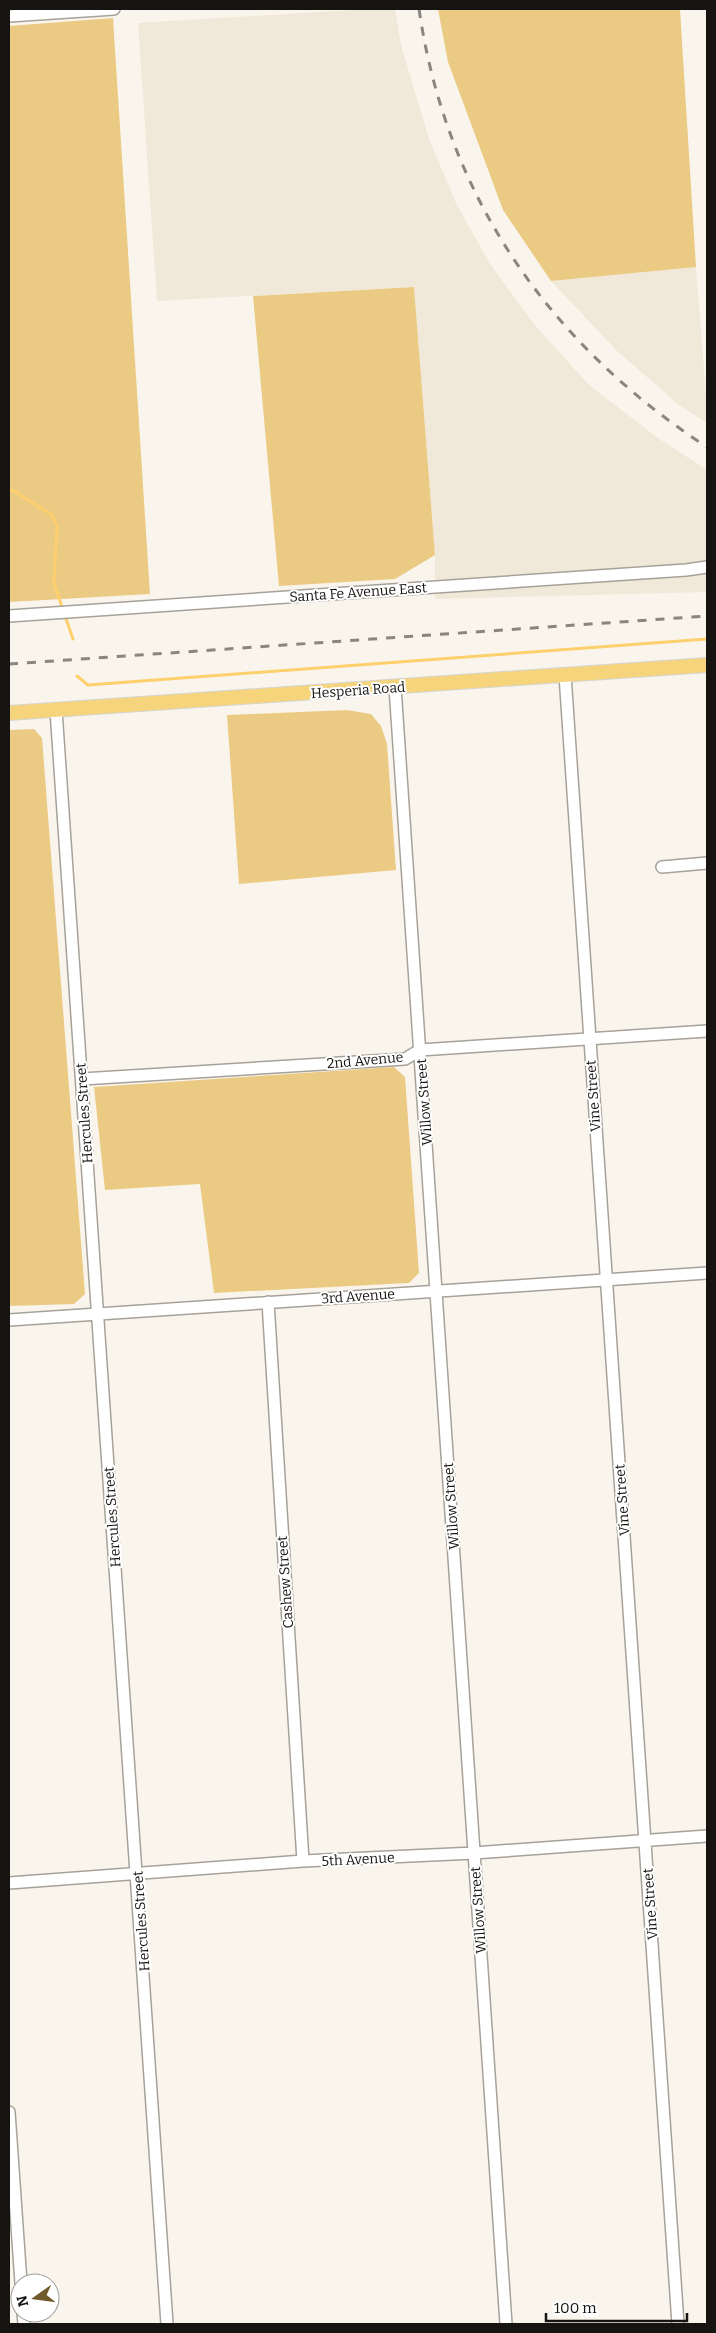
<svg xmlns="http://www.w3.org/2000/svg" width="716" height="2333" font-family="Bitter,serif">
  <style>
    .built { fill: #f0e8d8 }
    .green { fill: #ebca84 }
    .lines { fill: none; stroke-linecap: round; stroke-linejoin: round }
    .stream { stroke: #fdd06d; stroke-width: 3 }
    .minor-casing { stroke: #a6a299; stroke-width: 14 }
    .major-casing { stroke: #d5d5d4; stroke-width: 16 }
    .minor { stroke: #fff; stroke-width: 11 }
    .major { stroke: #f5d47c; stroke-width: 14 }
    .rail { stroke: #89857f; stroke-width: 3; stroke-dasharray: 9 9; stroke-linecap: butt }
    .labels { text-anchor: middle; stroke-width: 4; stroke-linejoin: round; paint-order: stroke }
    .street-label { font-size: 14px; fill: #161411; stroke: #fff }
  </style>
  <rect width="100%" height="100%" fill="#faf5ec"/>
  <path class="built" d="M368,9H395L401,45L429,139L456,203L490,264L534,324L589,385L658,438L707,470V592L435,599V555L414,287L157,301L138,23Z
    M696,267L707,408V423L679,405L617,351L551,281Z"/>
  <path class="green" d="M438,9H680L696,267L551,281L503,210L448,62Z
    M113,18L150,594L9,602V26Z
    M414,287L435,555L395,579L279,586L253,296Z
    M347,710L371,714L381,726L387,744L396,870L239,884L227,715Z
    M34,729L42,738L85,1294L74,1304L9,1306V730Z
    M394,1067L405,1077L419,1273L409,1283L214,1293L200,1184L105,1190L94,1087Z"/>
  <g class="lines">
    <path class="stream" d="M9,490L14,491L52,515L57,526L54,583L63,610
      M65,616L73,639
      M77,676L88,685L707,639"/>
    <defs>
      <path id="minor" d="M9,16L114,9
        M9,616L686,570L707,567
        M565,675L678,2324
        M395,687L506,2324
        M56,710L167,2324
        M662,867L707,863
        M82,1079L405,1059L420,1050L707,1031
        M268,1302L303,1861
        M9,1320L707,1273
        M9,1883L303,1861L474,1853L707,1836
        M9,2112L21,2283
        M23,2313L24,2324"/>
      <path id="major" d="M9,713L707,665"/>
    </defs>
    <use href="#minor" class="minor-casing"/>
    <use href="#major" class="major-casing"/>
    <use href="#minor" class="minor"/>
    <use href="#major" class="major"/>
    <path class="rail" d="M419,9C446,196 550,345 707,447
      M9,664L707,616"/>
  </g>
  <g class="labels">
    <g class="street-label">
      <text transform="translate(358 592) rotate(-4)" y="5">Santa Fe Avenue East</text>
      <text transform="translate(358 690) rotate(-4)" y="5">Hesperia Road</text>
      <text transform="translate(365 1060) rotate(-5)" y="5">2nd Avenue</text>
      <text transform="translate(593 1096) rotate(-94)" y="5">Vine Street</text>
      <text transform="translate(424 1102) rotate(-94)" y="5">Willow Street</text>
      <text transform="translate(84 1113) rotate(-94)" y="5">Hercules Street</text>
      <text transform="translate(358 1296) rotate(-4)" y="5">3rd Avenue</text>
      <text transform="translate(622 1500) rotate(-94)" y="5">Vine Street</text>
      <text transform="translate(451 1506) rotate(-94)" y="5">Willow Street</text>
      <text transform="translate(112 1517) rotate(-94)" y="5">Hercules Street</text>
      <text transform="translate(285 1582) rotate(-94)" y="5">Cashew Street</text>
      <text transform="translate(358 1859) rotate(-3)" y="5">5th Avenue</text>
      <text transform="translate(650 1904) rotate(-94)" y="5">Vine Street</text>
      <text transform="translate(478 1910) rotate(-94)" y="5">Willow Street</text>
      <text transform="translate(141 1921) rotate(-94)" y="5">Hercules Street</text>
    </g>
  </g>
  <rect width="716" height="2333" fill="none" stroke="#161411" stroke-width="20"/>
  <g transform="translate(35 2298) rotate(256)"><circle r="24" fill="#ffffff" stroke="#a2a1a0"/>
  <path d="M0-4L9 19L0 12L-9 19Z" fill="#705a2a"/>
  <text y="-8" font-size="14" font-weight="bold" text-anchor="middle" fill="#161411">N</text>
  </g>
  <path d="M546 2313v8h141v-8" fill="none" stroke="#161411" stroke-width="2.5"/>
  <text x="554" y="2313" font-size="15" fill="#161411" stroke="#ffffff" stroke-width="4" paint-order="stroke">100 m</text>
</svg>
